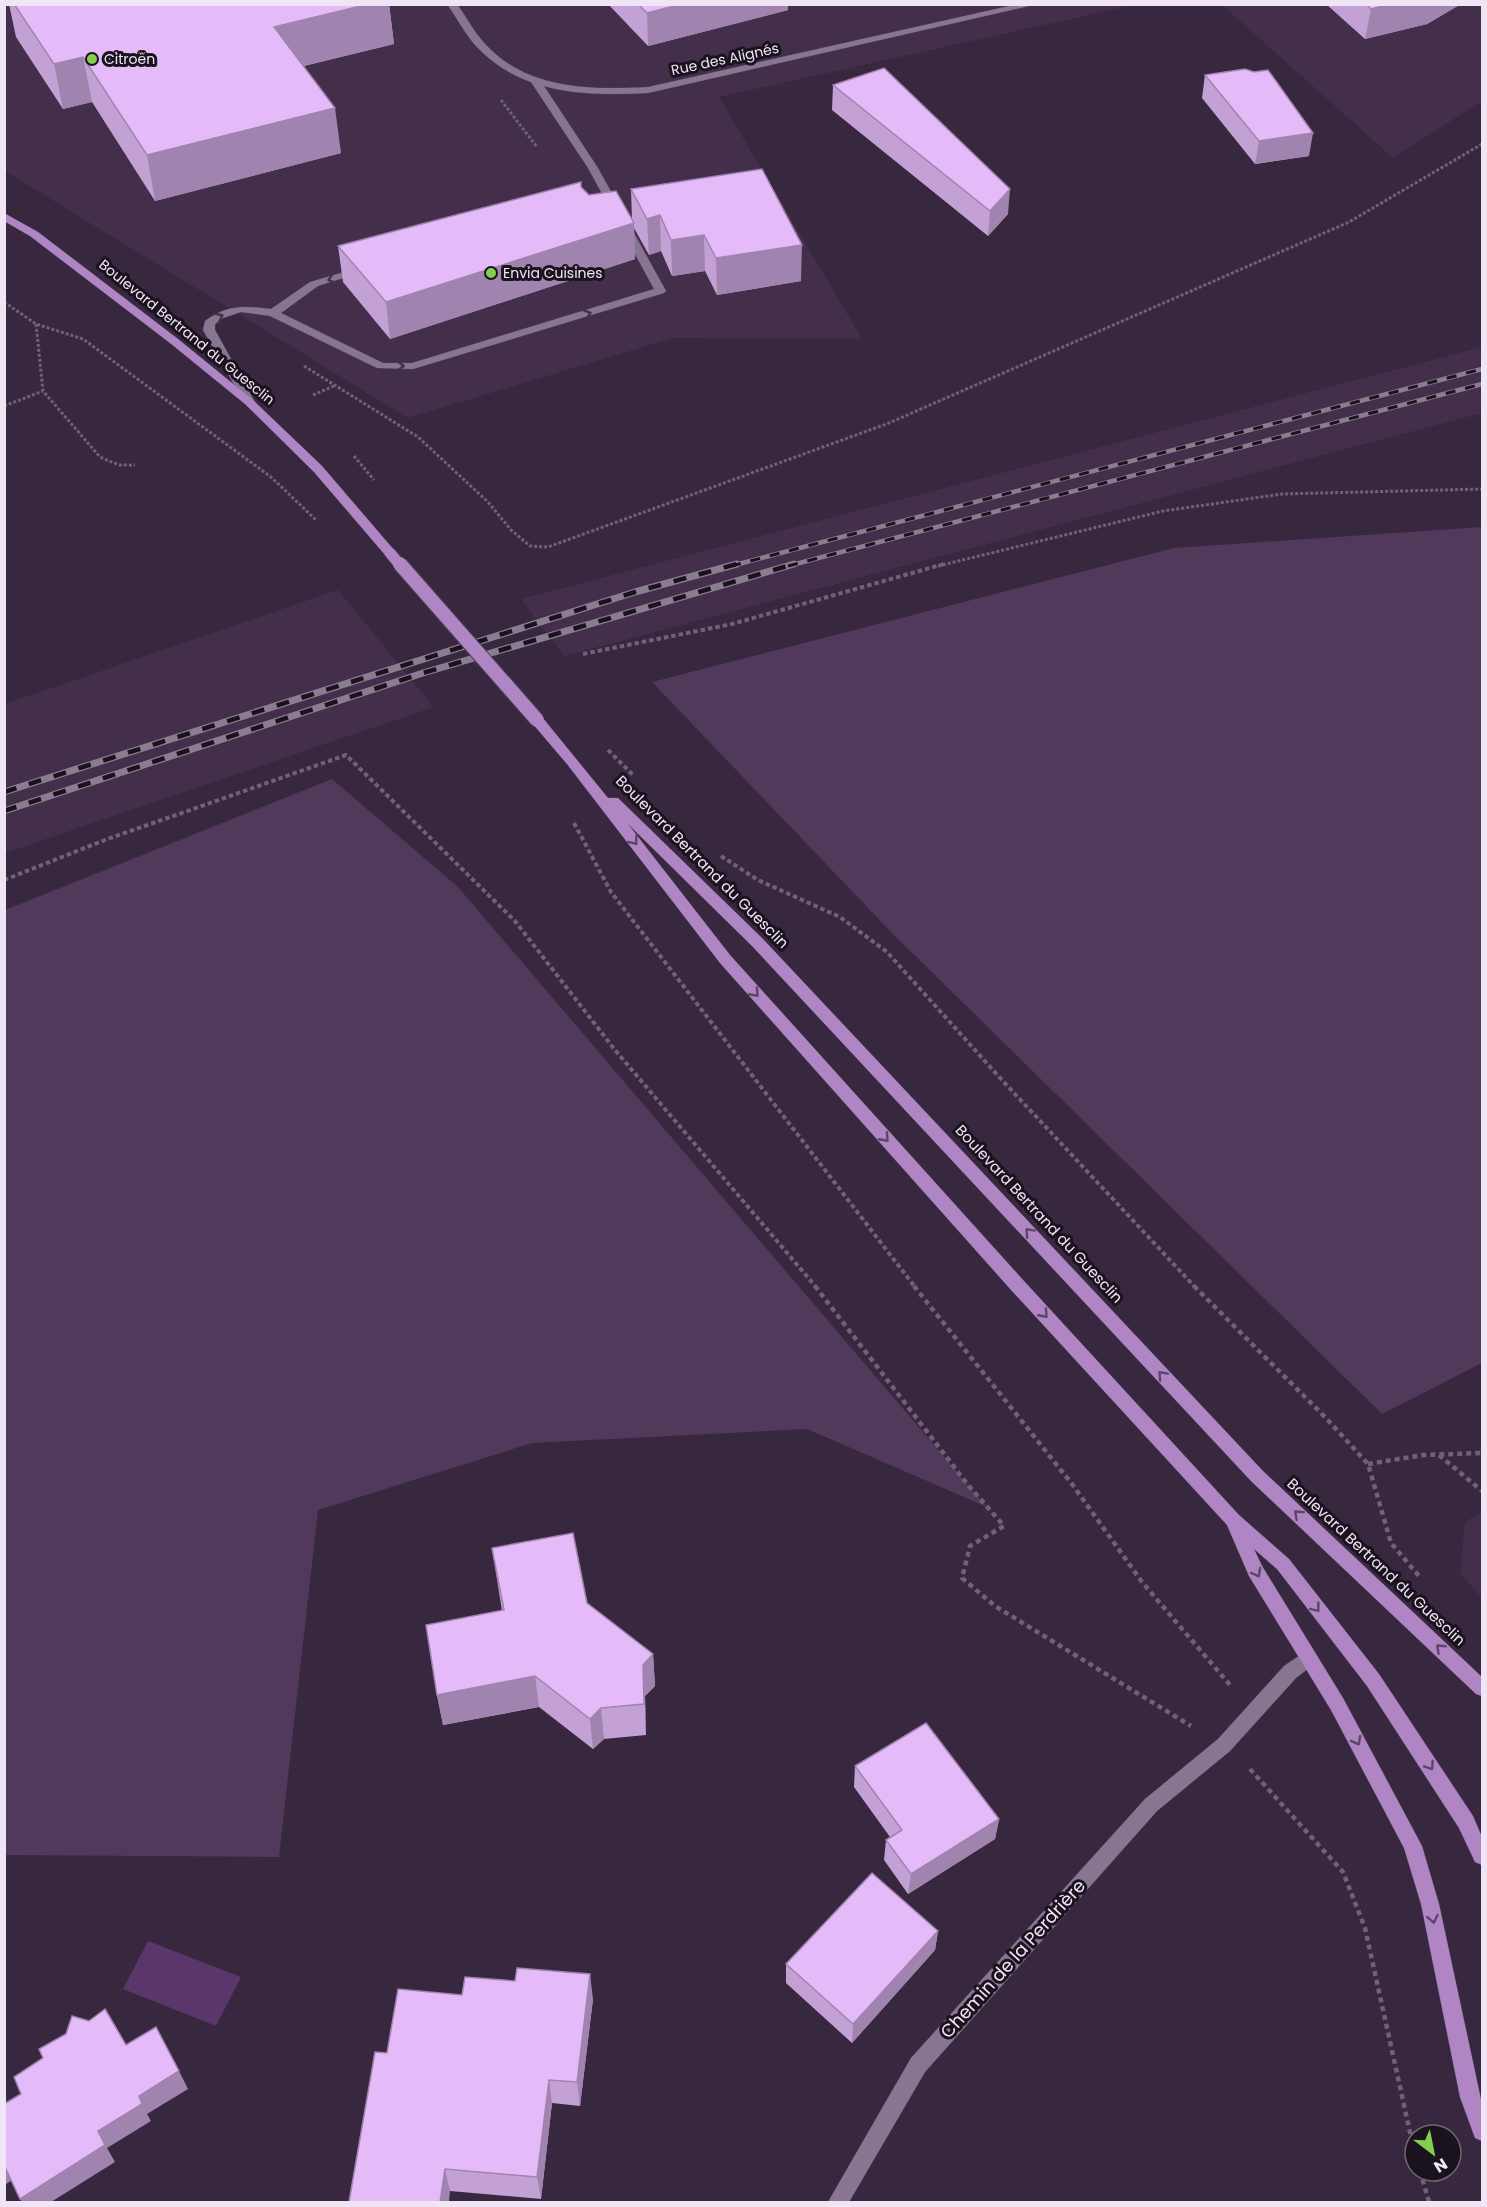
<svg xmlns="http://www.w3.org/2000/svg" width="1487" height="2207" font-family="Poppins,sans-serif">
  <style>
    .built { fill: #432f4c }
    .green { fill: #50395b }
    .water { fill: #5a366b }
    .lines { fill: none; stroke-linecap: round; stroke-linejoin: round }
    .lane-casing { stroke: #504258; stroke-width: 1 }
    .street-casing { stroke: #504258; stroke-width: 1 }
    .primary-casing { stroke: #504258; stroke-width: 1 }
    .path-far2 { stroke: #706177; stroke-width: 3; stroke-dasharray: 3 2; stroke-linecap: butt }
    .path-far1 { stroke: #706177; stroke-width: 4; stroke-dasharray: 4.5 3; stroke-linecap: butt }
    .path { stroke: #706177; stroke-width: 4.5; stroke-dasharray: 5 4; stroke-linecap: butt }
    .lane { fill: #887592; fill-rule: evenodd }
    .street { fill: #887592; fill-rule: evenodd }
    .primary { fill: #af85c4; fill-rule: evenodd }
    .rail-far1-casing { stroke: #8b7d91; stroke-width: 4.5 }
    .rail-casing { stroke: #8b7d91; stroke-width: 7 }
    .rail-far1 { stroke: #1a131e; stroke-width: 3; stroke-dasharray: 10; stroke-linecap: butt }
    .rail { stroke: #1a131e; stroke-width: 4.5; stroke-dasharray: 13; stroke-linecap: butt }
    .primary-bridge-far1-casing { stroke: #504258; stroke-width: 12; stroke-linecap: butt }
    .primary-bridge-casing { stroke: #504258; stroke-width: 16; stroke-linecap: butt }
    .primary-bridge-far1 { stroke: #af85c4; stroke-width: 11 }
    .primary-bridge { stroke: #af85c4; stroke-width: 14 }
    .wall { fill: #c4a1d5 }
    .shaded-wall { fill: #a083ae }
    .building { fill: #e4bbf8; stroke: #a083ae; stroke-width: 1.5 }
    .oneway { stroke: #403547 }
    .oneway2 { stroke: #5d4669 }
    .poi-dot { fill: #84cf4d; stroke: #1a131e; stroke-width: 2 }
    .labels { text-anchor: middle; stroke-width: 6; stroke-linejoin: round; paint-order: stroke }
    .far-poi-label { font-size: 14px; fill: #f0e5f5; stroke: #1a131e; text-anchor: start }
    .far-street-label { font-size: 14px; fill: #f0e5f5; stroke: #1a131e }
    .street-label { font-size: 15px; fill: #f0e5f5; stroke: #1a131e }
    .near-street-label { font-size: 18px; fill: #f0e5f5; stroke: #1a131e }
  </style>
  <rect width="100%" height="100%" fill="#37273f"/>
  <path class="built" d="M4,5H1134L719,97L862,339L673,338L408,418L5,171Z
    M1222,5H1482V101L1393,158Z
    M1482,347V413L564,656L521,599Z
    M338,590L434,707L5,853V704Z
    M1482,1511V1598L1460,1573L1465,1522Z"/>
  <path class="green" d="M1482,527V1363L1382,1414L892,933L652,682L1174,548Z
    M332,779L458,887L987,1507L807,1429L532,1443L318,1510L279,1857L5,1855V910Z"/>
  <path class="water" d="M148,1941L241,1977L216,2026L123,1989Z"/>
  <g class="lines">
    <defs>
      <path id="lane" d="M536,79L540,80L598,168L666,291L664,293L413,369L377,368L270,316L241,312L223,318L215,324V330L255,402L253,404H245L203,330L205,321C228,304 244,306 271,309L310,282L358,268L362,267L368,270L318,286L281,313L383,363H412L654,289L588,168L531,82Z
        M1308,1650L1314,1652L1317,1658L1314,1664L1296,1678L1230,1751L1157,1811L925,2072L849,2202H828L911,2058L1145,1799L1218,1739L1284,1666Z"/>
      <path id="street" d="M447,4H457C467,18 475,34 487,46C529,90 592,90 648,87L1018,4H1038L648,93C590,96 528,95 483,53C468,40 459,21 447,4Z"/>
      <path id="primary" d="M4,213L38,232L178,339L253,400L322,466L394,550L396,553L394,556H386L314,472L245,404L170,343L30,236L4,221Z
        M537,716L542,717L608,798H618L762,938L1263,1471L1482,1677V1696L1476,1694L1251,1481L752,946L628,824L730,955L1024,1281L1239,1515L1289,1559L1379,1674L1473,1816L1482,1837V1865L1475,1862L1459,1828L1367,1686L1277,1569L1254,1549L1262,1566L1343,1698L1422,1846L1439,1904L1482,2104V2141L1475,2138L1460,2097L1421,1904L1404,1848L1331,1710L1249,1576L1227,1525L1012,1291L720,963L567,764L532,723L530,720L532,717Z"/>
    </defs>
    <use href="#lane" class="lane-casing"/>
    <use href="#street" class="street-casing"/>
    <use href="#primary" class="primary-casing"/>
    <path class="path-far2" d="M501,100L537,147
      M4,302L36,324L83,339L271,477L316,520
      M36,324L43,391L100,457L119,465H135
      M304,366L418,437L488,502L511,530L530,546L548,547L889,423L1349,222L1482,144
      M313,395L336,385
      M4,406L43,391
      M354,456L374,480
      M938,566L1163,511L1282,494L1482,489"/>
    <path class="path-far1" d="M583,654L732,624L944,564
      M608,750L634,776
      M574,823L611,892L915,1287
      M721,856L758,880L840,917L887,952L1001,1079L1195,1287
      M4,880L105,840L346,755L515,921L615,1050L816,1287"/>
    <path class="path" d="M815,1286L968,1485L1004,1526L970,1546L962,1578L995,1606L1191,1726
      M914,1286L1072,1484L1142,1582L1230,1685
      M1194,1286L1326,1418L1368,1464L1391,1543L1419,1576
      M1439,1455L1482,1491
      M1368,1464L1423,1455L1482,1453
      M1250,1769L1343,1872L1365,1928L1415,2155
      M1420,2171L1429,2202"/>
    <use href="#lane" class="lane"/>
    <use href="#street" class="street"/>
    <use href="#primary" class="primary"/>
    <defs>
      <path id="rail-far1" d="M731,566L1482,369
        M788,566L1482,384"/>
      <path id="rail" d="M4,792L635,592L737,564
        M4,811L423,673L794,564"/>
    </defs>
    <use href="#rail-far1" class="rail-far1-casing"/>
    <use href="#rail" class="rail-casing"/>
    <use href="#rail-far1" class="rail-far1"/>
    <use href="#rail" class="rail"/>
    <defs>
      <path id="primary-bridge-far1" d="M390,553L401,566"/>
      <path id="primary-bridge" d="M400,564L537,720"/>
    </defs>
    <use href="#primary-bridge-far1" class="primary-bridge-far1-casing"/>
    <use href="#primary-bridge" class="primary-bridge-casing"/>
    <use href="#primary-bridge-far1" class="primary-bridge-far1"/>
    <use href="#primary-bridge" class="primary-bridge"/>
  </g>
  <path class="wall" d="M9,4H389L394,44L304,66L341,153L155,201L92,102L63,109L16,37Z
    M608,4H788V10L648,46Z
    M1326,4H1461L1427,24L1365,39Z
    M1205,75L1309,156L1255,164L1202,98Z
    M833,85L1008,214L988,236L832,110Z
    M581,188L589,195L632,220L631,189L801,281L717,295L705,271L672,276L661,251L649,255L634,228L635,259L390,339L343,282L338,246Z
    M492,1548L653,1654L655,1686L645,1696L646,1735L604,1739L593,1749L539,1707L443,1725L437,1695L502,1611Z
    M855,1766L999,1819L995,1839L908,1894L884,1860L886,1840L890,1837L854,1787Z
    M938,1931L935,1950L852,2043L786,1983V1964Z
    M462,1995L593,1999L580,2106L552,2103L541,2199L450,2191L387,2053Z"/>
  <path class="shaded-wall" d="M369,4H389L394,44L281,71L274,27Z
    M682,4H788V10L648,46L647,13Z
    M1390,4H1461L1427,24L1365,39L1371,9Z
    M83,57L92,102L63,109L54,64Z
    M335,108L341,153L155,201L147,155Z
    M1313,133L1309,156L1255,164L1259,141Z
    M1010,189L1008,214L988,236L990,211Z
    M660,215L661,251L649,255L647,219Z
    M634,223L635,259L390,339L386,302Z
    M704,235L705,271L672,276L671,240Z
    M802,245L801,281L717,295L716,258Z
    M653,1654L655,1686L645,1696L646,1735L643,1665Z
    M535,1676L539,1707L443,1725L437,1695Z
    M601,1708L604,1739L593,1749L590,1719Z
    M999,1819L995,1839L908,1894L911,1874Z
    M938,1931L935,1950L852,2043L853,2024Z
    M590,1974L593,1999L580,2106L577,2082Z
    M179,2071L188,2089L147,2114L151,2121L107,2148L115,2162L51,2202H22L20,2199L139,2096Z
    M549,2080L552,2103L541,2199L537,2177Z
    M4,2165L14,2179L6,2184L4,2182Z
    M445,2169L450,2191L449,2202H440Z"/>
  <path class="building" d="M14,4H369L274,27L335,108L147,155L83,57L54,64Z
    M638,4H682L647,13Z
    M1366,4H1390L1371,9Z
    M884,68L1010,189L990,211L833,85Z
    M1245,69L1254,72L1268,70L1313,133L1259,141L1205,75Z
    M762,169L802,245L716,258L704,235L671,240L660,215L647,219L631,189Z
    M581,182V187L589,195L616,191L634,223L386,302L338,246Z
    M573,1533L587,1603L653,1654L643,1665L644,1704L601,1708L590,1719L535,1676L437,1695L426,1625L504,1610L492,1548Z
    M926,1723L999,1819L911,1874L886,1840L902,1830L855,1766Z
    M872,1873L938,1931L853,2024L786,1964Z
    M517,1968L590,1974L577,2082L549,2080L537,2177L445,2169L440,2202H349L375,2052L387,2053L398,1989L462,1995L465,1977L515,1981Z
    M105,2009L126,2045L156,2027L179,2071L139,2096L142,2104L98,2131L105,2145L20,2199L4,2165V2104L21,2094L14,2077L43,2058L39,2049L66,2034L72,2016L89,2021Z"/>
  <defs><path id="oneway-chevron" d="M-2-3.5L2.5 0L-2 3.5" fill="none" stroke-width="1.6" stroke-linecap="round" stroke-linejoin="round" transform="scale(1.5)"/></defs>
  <g class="oneway">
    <use href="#oneway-chevron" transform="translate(332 279) rotate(164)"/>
    <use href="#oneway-chevron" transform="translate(587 314) rotate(-17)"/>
    <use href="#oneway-chevron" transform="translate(219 317) rotate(-27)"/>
    <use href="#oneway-chevron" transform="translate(400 366)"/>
  </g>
  <g class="oneway2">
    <use href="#oneway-chevron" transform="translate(634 841) rotate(52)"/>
    <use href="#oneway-chevron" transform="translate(755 993) rotate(48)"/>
    <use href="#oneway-chevron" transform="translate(885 1138) rotate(48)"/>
    <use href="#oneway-chevron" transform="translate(1029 1232) rotate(-133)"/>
    <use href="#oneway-chevron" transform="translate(1044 1314) rotate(48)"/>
    <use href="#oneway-chevron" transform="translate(1162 1375) rotate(-133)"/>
    <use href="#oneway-chevron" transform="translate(1298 1514) rotate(-137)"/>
    <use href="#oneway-chevron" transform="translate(1257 1573) rotate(61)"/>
    <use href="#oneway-chevron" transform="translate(1316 1608) rotate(52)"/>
    <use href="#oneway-chevron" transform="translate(1440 1648) rotate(-137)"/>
    <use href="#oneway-chevron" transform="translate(1357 1741) rotate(62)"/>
    <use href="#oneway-chevron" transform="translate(1430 1766) rotate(57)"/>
    <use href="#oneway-chevron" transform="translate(1433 1919) rotate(79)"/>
  </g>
  <g class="poi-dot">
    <circle cx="92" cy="59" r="6"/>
    <circle cx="491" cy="273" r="6"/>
  </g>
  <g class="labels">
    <g class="far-poi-label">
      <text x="104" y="64">Citroën</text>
      <text x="503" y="278">Envia Cuisines</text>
    </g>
    <g class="far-street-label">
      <text transform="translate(725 59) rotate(-12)" y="5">Rue des Alignés</text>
      <text transform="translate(187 332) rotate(39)" y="5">Boulevard Bertrand du Guesclin</text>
    </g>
    <g class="street-label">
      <text transform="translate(702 862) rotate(45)" y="5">Boulevard Bertrand du Guesclin</text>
      <text transform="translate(1039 1214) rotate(47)" y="5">Boulevard Bertrand du Guesclin</text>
      <text transform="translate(1376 1562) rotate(43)" y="5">Boulevard Bertrand du Guesclin</text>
    </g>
    <g class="near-street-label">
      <text transform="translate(1013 1959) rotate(-48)" y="6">Chemin de la Perdrière</text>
    </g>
  </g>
  <rect width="1487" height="2207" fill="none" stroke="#f0e5f5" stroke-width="12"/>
  <g transform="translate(1433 2153) rotate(148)"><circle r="28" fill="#1a131e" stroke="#706774" stroke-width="1.5"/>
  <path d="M0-4.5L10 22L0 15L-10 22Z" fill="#84cf4d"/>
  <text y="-9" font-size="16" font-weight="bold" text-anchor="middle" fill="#f0e5f5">N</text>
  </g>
</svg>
